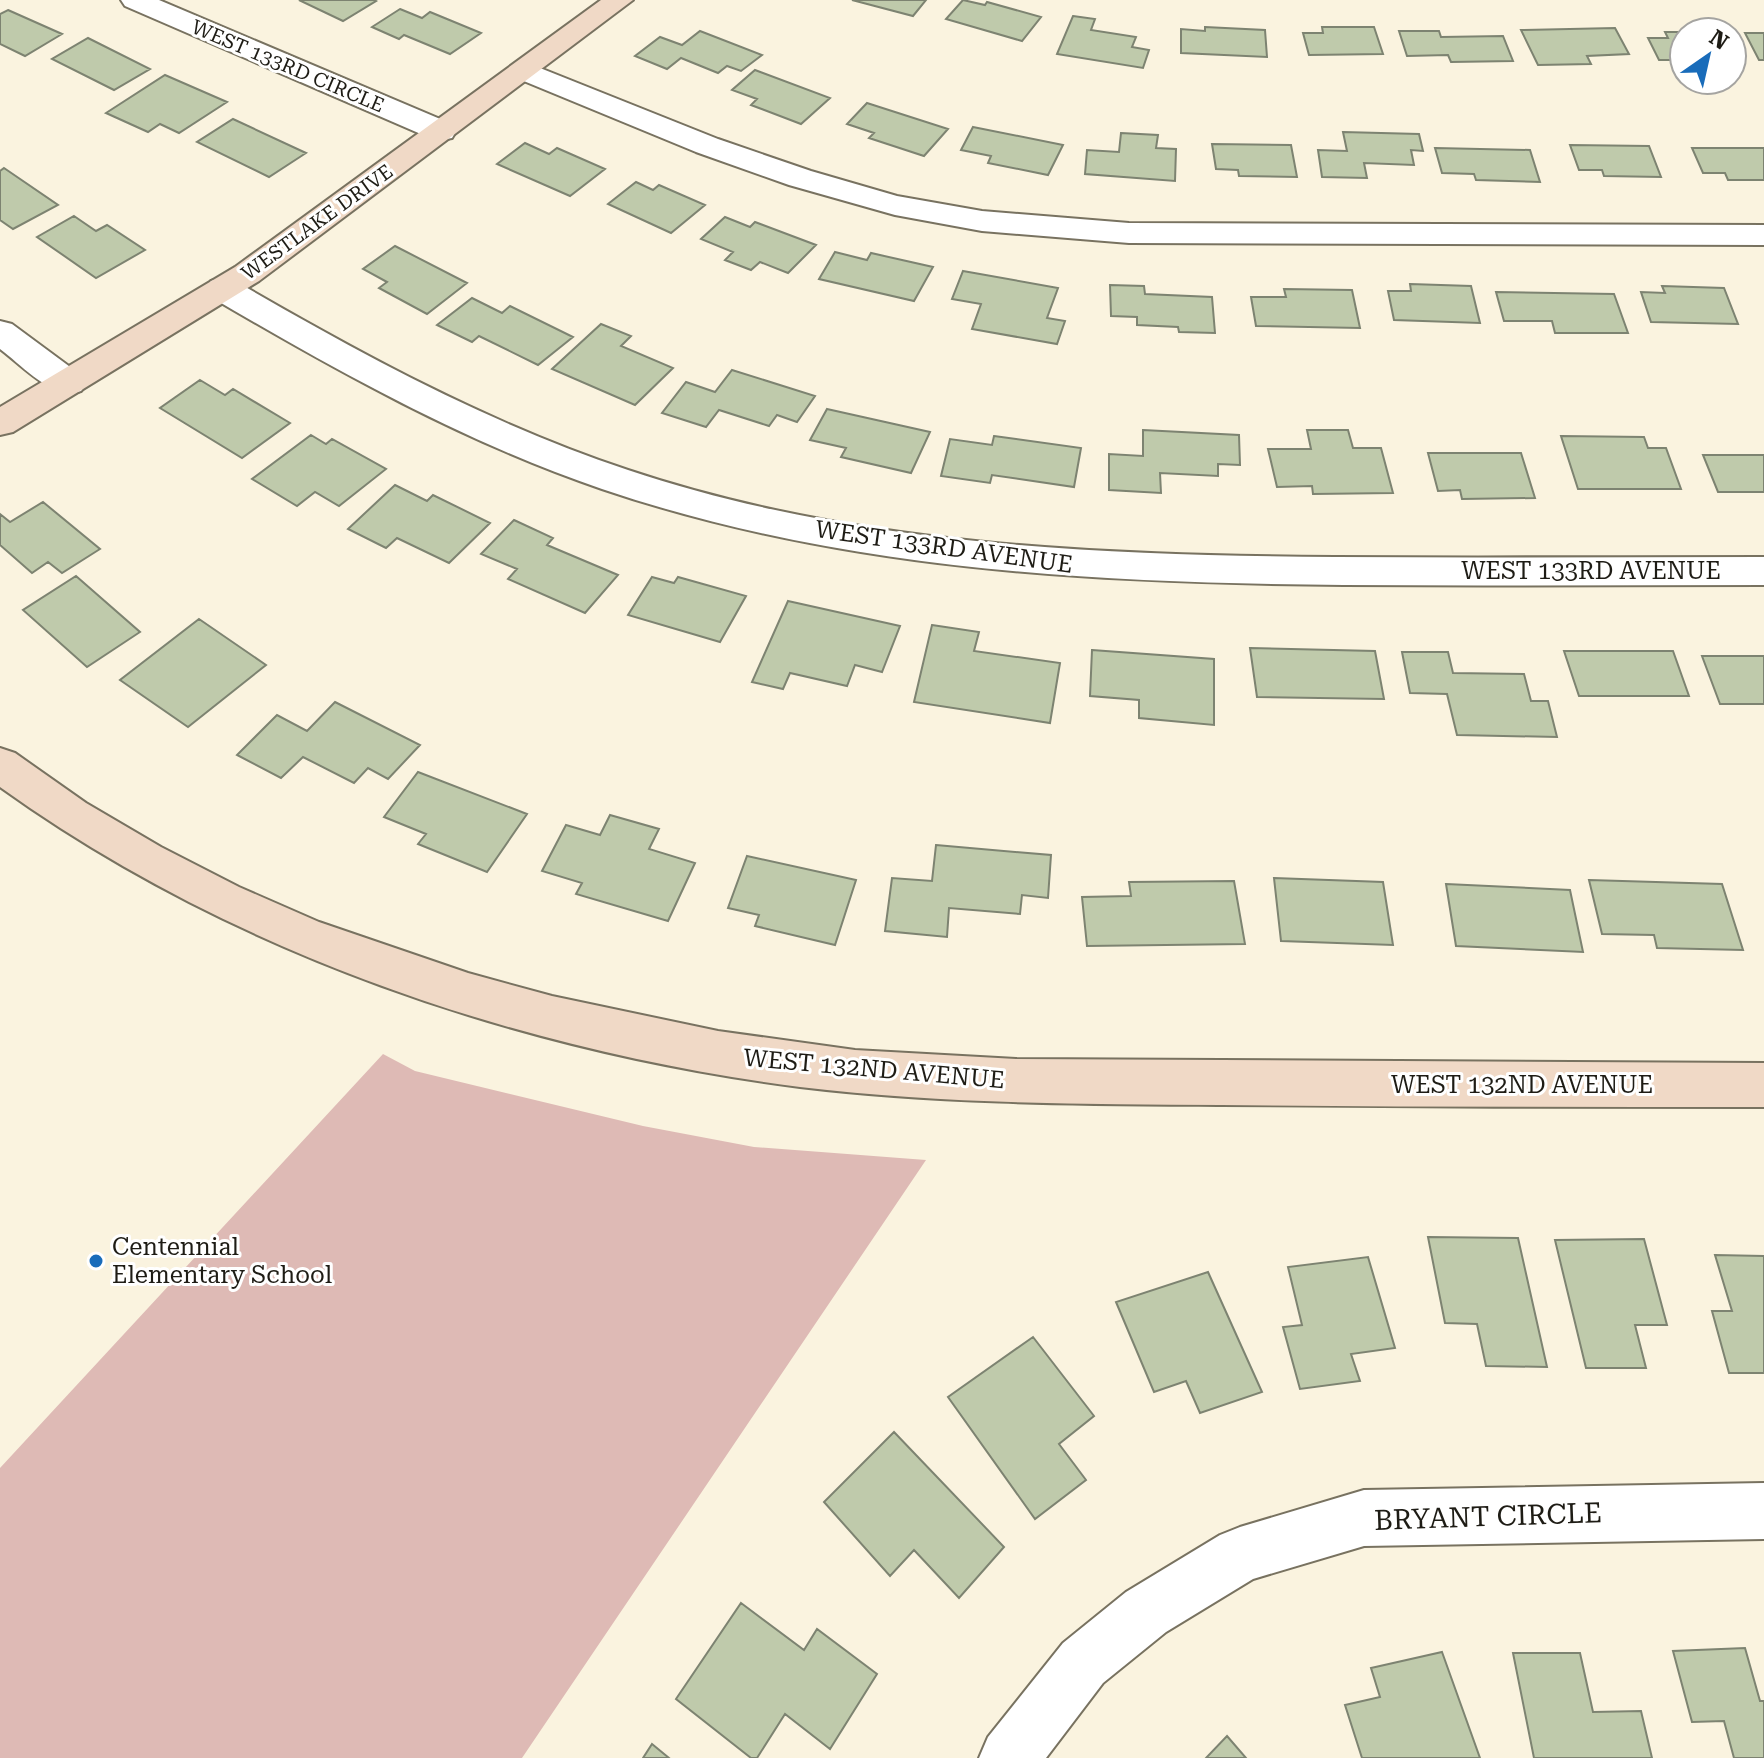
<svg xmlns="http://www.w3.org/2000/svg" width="1764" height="1758" font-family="'Roboto Serif',serif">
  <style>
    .green { fill: #debab5 }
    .building { fill: #bfcaab; stroke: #7d8371; stroke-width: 2 }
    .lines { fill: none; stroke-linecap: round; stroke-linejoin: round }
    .street-casing { stroke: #787260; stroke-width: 4 }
    .secondary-casing { stroke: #787260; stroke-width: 4 }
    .street { fill: #fff; fill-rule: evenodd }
    .secondary { fill: #f0d9c6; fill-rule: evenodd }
    .poi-dot { fill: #196cba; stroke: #fff; stroke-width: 3 }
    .labels { text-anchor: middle; stroke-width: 6; stroke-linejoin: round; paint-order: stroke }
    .far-street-label { font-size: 20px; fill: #1e1c15; stroke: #fff }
    .street-label { font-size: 24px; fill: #1e1c15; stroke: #fff }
    .poi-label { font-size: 24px; fill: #1e1c15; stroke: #fff; text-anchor: start }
    .near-street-label { font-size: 28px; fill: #1e1c15; stroke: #fff }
  </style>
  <rect width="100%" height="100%" fill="#faf3df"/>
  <path class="green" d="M383,1054L415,1071L643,1126L754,1147L926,1160L522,1758H0V1468Z"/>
  <path class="building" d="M299,0H374L376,1L343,21Z
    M852,0H926L913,16Z
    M963,0L985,5L987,2L1041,17L1022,41L946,19Z
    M400,9L422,18L430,12L481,33L450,54L404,35L399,39L372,27Z
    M8,10L62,34L25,56L0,44V14Z
    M1073,16L1095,19L1091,30L1136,37L1132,47L1149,50L1143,68L1057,54Z
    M1205,27L1265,30L1267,57L1181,53V29L1205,31Z
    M1322,27H1374L1383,54L1309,55L1303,33H1323Z
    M1615,28L1629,54L1587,56L1591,64L1538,65L1521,30Z
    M700,31L762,55L741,71L727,66L718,73L681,58L667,69L635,56L660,37L682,45Z
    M1399,31H1439L1441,37L1503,36L1513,61L1451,62L1448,55L1407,56Z
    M1665,32H1718H1684V60H1659L1648,38H1668Z
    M1745,33H1764V60H1759Z
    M88,38L150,69L114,90L52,59Z
    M755,70L830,98L801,124L751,105L757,99L732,90Z
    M165,75L227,102L179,133L160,124L148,132L106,113Z
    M867,103L948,129L924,156L869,138L874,133L847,124Z
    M233,119L306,153L269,177L197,142Z
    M973,127L1063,145L1048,175L988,163L991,156L961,150Z
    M1343,132L1419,134L1423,151L1411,150L1414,165L1364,163L1367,178L1322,177L1318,150L1347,151Z
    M1121,133L1158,135L1156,148L1176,149L1175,181L1085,174L1087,150L1119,152Z
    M525,143L549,154L557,148L605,169L570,196L497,164Z
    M1212,144L1291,145L1297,177L1239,176L1238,170L1216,169Z
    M1570,145L1649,146L1661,177L1604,176L1602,170H1579Z
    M1435,148L1530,150L1540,182L1476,180L1474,174L1442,173Z
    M1692,148H1764V180H1728L1725,173H1703Z
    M4,168L58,205L13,229L0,220V171Z
    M636,182L653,190L659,185L705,205L671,233L608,204Z
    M74,216L96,231L107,225L145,250L96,278L37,237Z
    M725,217L750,227L755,222L816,245L788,273L760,262L751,270L725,260L733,252L701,239Z
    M395,246L467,283L427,314L379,288L387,282L363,269Z
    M835,252L867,260L871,253L933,267L914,301L819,279Z
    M963,271L1058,288L1047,318L1065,321L1057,344L972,329L981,304L952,299Z
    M1410,284L1471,286L1480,323L1394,320L1388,291H1411Z
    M1110,285L1144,286L1145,294L1212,297L1215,333L1179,332L1178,327L1137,325V317L1111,316Z
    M1662,286L1724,288L1738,324L1651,322L1641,292L1665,293Z
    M1284,289L1352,290L1360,328L1256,326L1251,297H1286Z
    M1496,292L1614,294L1628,333H1555L1552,321H1504Z
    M472,298L502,313L510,306L573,337L538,365L479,336L472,342L437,325Z
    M601,324L631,336L621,346L673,368L635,405L552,369Z
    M732,370L815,396L797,422L777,415L769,426L719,410L706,427L662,413L686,382L715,392Z
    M200,380L225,395L233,389L290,423L242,458L160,408Z
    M827,409L930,432L911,473L841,457L846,448L810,440Z
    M1143,430L1239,435L1240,465L1218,464V476L1160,473L1161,493L1109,490V454L1143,456Z
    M1307,430H1348L1353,448H1381L1393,493L1313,494L1312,486L1277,487L1268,449H1311Z
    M311,435L326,444L332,439L386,469L339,506L315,492L297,506L252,479Z
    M994,436L1081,448L1074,487L992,475L990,483L941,476L950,439L992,445Z
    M1561,436L1644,437L1648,448H1666L1681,489H1578Z
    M1428,453H1521L1535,498L1462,499L1460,490L1438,491Z
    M1703,455H1764V492H1718Z
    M395,485L427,501L433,495L490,523L449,563L397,538L386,548L348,529Z
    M43,502L100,549L62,573L48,562L32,573L0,545V514L10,522Z
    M514,520L553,538L547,545L618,575L585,613L508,579L517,569L481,554Z
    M76,576L140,632L87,667L23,610Z
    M652,577L674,583L678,577L746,596L720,642L628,615Z
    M788,601L900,626L882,672L855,665L847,686L790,673L783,689L752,682Z
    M199,619L266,665L188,727L120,680Z
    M932,625L979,632L974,651L1060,663L1050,723L914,702Z
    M1250,648L1375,651L1384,699L1257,697Z
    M1092,650L1214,659V725L1139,718V700L1090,696Z
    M1564,651H1673L1689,696H1579Z
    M1402,652H1448L1453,673L1524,674L1531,701H1548L1557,737L1457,735L1447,694L1410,693Z
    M1702,656H1764V704H1720Z
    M335,702L420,745L388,779L368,768L354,783L303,757L281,778L237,755L277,715L307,731Z
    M418,772L527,814L487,872L418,844L426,834L384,817Z
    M610,815L659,829L649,849L695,863L668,921L576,894L582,883L542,871L566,825L600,835Z
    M936,845L1051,855L1048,898L1022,895L1020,914L949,908L947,937L885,931L892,878L932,881Z
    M747,856L856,880L835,945L755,926L759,915L728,908Z
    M1274,878L1383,882L1393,945L1281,941Z
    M1589,880L1722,884L1743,950L1657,948L1654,935L1602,934Z
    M1234,881L1245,944L1087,946L1082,897L1131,896L1129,882Z
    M1446,884L1570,890L1583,952L1456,946Z
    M1428,1237L1518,1238L1547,1367L1486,1366L1477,1324L1445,1323Z
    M1644,1239L1667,1325H1635L1646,1368H1586L1555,1240Z
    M1715,1255L1764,1256V1373H1729L1712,1311H1732Z
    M1368,1257L1395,1348L1351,1354L1360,1381L1300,1389L1283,1327L1302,1325L1288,1267Z
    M1208,1272L1262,1392L1200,1413L1186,1381L1154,1392L1116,1302Z
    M1033,1337L1094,1416L1059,1444L1086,1480L1035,1519L948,1397Z
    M894,1432L1004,1547L959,1598L914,1550L890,1576L824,1502Z
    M741,1603L804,1650L817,1629L877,1674L830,1749L785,1714L757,1758H751L676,1699Z
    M1745,1648L1760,1701H1764V1758H1734L1724,1721L1692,1722L1673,1651Z
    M1442,1652L1480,1758H1362L1345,1705L1380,1697L1371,1668Z
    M1513,1653H1580L1593,1712L1641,1711L1652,1758H1534Z
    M1227,1736L1246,1758H1206Z
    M652,1744L669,1758H643Z"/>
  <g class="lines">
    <defs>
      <path id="street" d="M121,0H159L452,124L456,131L452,138L441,140L430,138L125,6Z
        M525,62L718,139L811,171L897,196L982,211L1129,223L1764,225V245L1129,243L982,231L895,215L789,185L696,152L514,77L510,71L514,65Z
        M223,278L235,281C361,354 489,424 628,470C855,546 1098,555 1335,557C1478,558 1621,557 1764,557V585C1624,585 1484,586 1344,585C1093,583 841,570 602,489C464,442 337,371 211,297L206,289L211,281Z
        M0,321L12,324L81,375L87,383L81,391C52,400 23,366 0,349Z
        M1764,1483V1539L1364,1546L1253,1579L1166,1632L1103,1683L1046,1758H979L988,1737L1063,1643L1126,1592L1220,1535L1240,1527L1364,1490Z"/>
      <path id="secondary" d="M601,0H633L259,281L13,432L0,435V407L235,267Z
        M0,748L15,753L86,803L161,847L239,887L319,922L468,973L552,996L718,1031L855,1050L1016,1059L1764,1063V1107C1583,1107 1403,1107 1222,1105C1082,1104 940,1104 800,1087C520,1051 231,953 0,787Z"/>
    </defs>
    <use href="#street" class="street-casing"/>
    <use href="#secondary" class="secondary-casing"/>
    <use href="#street" class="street"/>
    <use href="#secondary" class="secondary"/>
  </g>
  <circle class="poi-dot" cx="96" cy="1261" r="8"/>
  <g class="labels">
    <g class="far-street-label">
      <text transform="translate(288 66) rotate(23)" y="7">WEST 133RD CIRCLE</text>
      <text transform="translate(317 222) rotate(-36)" y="7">WESTLAKE DRIVE</text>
    </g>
    <g class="street-label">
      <text transform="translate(944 547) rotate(8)" y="8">WEST 133RD AVENUE</text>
      <text x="1591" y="579">WEST 133RD AVENUE</text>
      <text transform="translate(874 1069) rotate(5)" y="8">WEST 132ND AVENUE</text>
      <text x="1522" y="1093">WEST 132ND AVENUE</text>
    </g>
    <g class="poi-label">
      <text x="112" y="1255">Centennial<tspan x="112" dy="28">Elementary School</tspan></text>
    </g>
    <g class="near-street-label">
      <text transform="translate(1488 1516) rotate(-2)" y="10">BRYANT CIRCLE</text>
    </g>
  </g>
  <g transform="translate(1708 56) rotate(34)"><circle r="38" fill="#ffffff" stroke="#a5a4a1" stroke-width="2"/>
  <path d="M0-6L14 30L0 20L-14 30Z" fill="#196cba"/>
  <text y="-12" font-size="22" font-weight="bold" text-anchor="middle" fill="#1e1c15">N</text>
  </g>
</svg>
